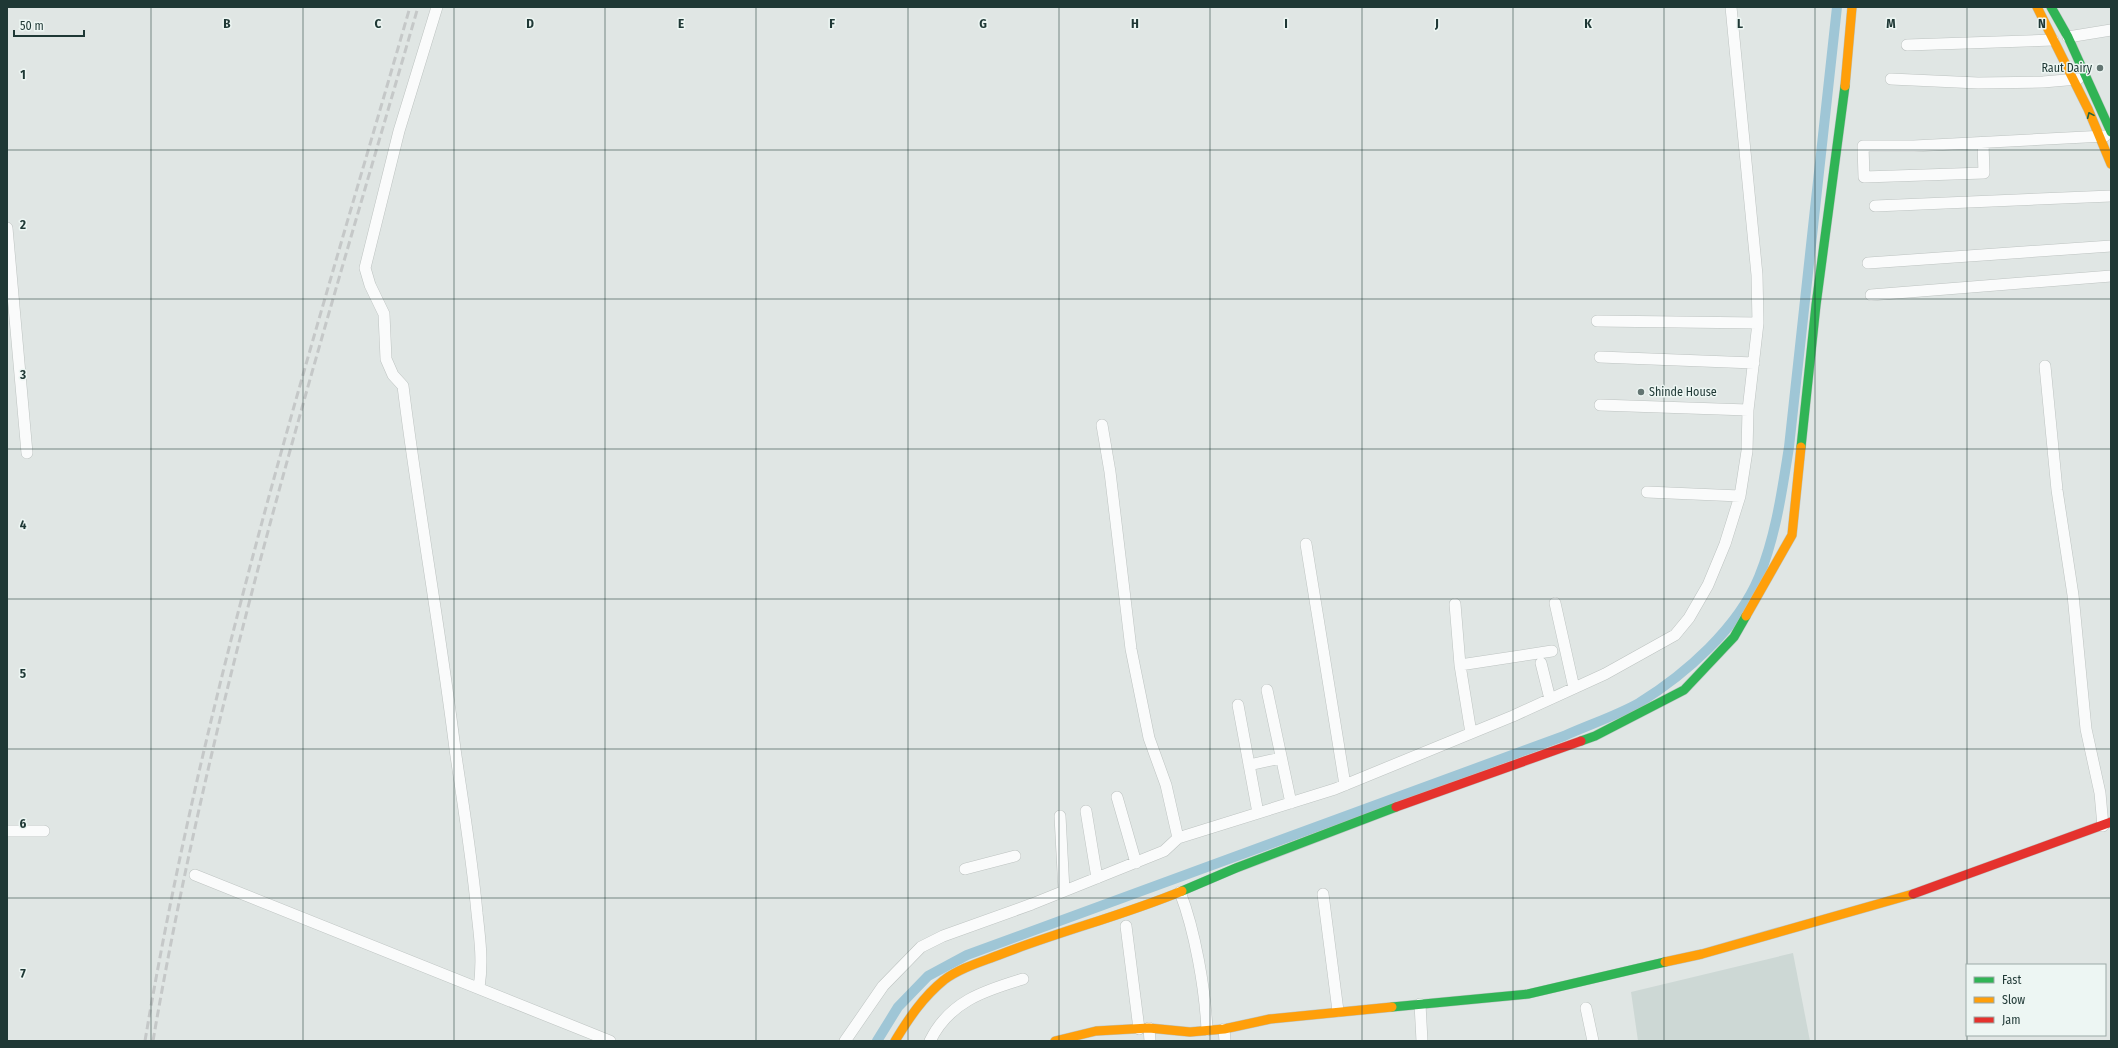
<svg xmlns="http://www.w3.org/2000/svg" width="2118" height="1048" font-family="'Fira Sans Condensed',sans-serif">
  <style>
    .built { fill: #cdd8d5 }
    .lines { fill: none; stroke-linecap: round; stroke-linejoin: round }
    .canal { stroke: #9fc6d6; stroke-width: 10 }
    .street-casing { stroke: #bdc3c1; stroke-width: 12 }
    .fast-casing { stroke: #bcc4c2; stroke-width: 10 }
    .slow-casing { stroke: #bcc4c2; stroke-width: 10 }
    .jam-casing { stroke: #bcc4c2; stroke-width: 10 }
    .street { stroke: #fafbfb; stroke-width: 11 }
    .fast { stroke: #30b455; stroke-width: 9 }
    .slow { stroke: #ff9f0a; stroke-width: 9 }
    .jam { stroke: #e5322d; stroke-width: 9 }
    .rail { stroke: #c5c8c8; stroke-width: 3; stroke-dasharray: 8 4; stroke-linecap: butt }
    .oneway { stroke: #256340 }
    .grid { fill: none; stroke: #1f3835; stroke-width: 1; stroke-opacity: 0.55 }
    .poi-dot { fill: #637572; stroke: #edf6f3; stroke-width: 1.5 }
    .labels { text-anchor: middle; stroke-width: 3; stroke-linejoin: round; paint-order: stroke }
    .poi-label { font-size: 12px; fill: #1f3835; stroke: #edf6f3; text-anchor: end }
    .grid-label { font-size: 13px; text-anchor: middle; font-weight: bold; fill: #1f3835; stroke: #edf6f3; stroke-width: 3; stroke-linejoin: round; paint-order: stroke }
  </style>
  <rect width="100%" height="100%" fill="#e0e6e4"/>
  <path class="built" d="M1793,953L1810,1041H1638L1631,992Z"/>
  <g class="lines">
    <path class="canal" d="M877,1041L898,1007L928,976L967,955L1564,736C1588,725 1616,716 1639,703C1686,674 1738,628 1759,577C1776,535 1782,491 1789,447L1837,7"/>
    <defs>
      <path id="street" d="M437,7L399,131L365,268L370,285L384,314L386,359L393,375L403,386C418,507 440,628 455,749C463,804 472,858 477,913C480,939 483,962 479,988
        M2068,37L2111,30
        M1907,45L2053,40
        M1891,79L1978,83L2043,82L2078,79
        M1983,143L1984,173L1864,177L1863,146H1914L2105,136
        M1875,206L2111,196
        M7,228L27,453
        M1868,263L2111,246
        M1871,295L2111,276
        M1597,321L1758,323
        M1600,357L1754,363
        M2045,366L2057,490L2073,595L2086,729L2100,793L2103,826
        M1600,405L1748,410
        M1647,492L1740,496
        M1306,544L1345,785
        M1555,603L1574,688
        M1455,604L1460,665L1471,733
        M1541,663L1550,699
        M1460,665L1552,651
        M1267,690L1291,803
        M1238,705L1258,813
        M1249,765L1281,758
        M1117,797L1136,863
        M1086,811L1097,878
        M1060,816L1064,891
        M7,831H44
        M1178,838L1335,789L1513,716L1605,674L1675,635L1689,618L1708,585L1725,544L1740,496L1747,451L1748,410L1758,323L1757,275L1731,7
        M965,869L1015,856
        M195,875L610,1041
        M1180,892C1195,931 1205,988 1207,1030
        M1323,894L1338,1011
        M1126,926L1139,1029
        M1420,1004L1422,1041
        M1586,1008L1593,1041
        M1149,1028L1150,1041
        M1224,1029L1225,1041
        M845,1041L883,986L921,947L943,936L1032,904L1164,851L1178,838L1166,785L1149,738L1131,649L1110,472L1102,425
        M930,1041C949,1002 983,991 1023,979"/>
      <path id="fast" d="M2051,7L2068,37L2111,132
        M1801,447L1816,305L1845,86
        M1581,741L1595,736L1684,690L1734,637L1746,616
        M1182,891L1236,868L1396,807
        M1392,1007L1528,994L1665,962"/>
      <path id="slow" d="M2037,7L2088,109L2111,164
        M1845,86L1852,7
        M1746,616L1792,535L1801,447
        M1665,962L1702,954L1913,894
        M895,1041C909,1018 923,997 944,980C960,968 981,962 999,955C1060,931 1122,916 1182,891
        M1055,1041L1096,1031L1149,1028L1190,1032L1224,1029L1270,1019L1392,1007"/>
      <path id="jam" d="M1396,807L1581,741
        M1913,894L2111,822"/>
    </defs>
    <use href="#street" class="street-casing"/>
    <use href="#fast" class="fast-casing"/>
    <use href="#slow" class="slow-casing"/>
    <use href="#jam" class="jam-casing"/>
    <use href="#street" class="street"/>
    <use href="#fast" class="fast"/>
    <use href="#slow" class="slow"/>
    <use href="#jam" class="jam"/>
    <path class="rail" d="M145,1041C204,689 311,349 410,7
      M153,1041C213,690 319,349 418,7"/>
  </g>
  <defs><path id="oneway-chevron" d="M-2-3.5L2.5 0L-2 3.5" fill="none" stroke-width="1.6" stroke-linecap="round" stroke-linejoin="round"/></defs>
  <use class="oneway" href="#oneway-chevron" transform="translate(2090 115) rotate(-114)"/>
  <path class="grid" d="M151,7V1041M303,7V1041M454,7V1041M605,7V1041M756,7V1041M908,7V1041M1059,7V1041M1210,7V1041M1362,7V1041M1513,7V1041M1664,7V1041M1815,7V1041M1967,7V1041M7,150H2111M7,299H2111M7,449H2111M7,599H2111M7,749H2111M7,898H2111"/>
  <g class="poi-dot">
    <circle cx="2100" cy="68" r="4"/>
    <circle cx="1641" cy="392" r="4"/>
  </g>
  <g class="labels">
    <g class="poi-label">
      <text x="2092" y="72">Raut Dairy</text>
      <text x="1649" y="396" text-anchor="start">Shinde House</text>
    </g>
  </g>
  <g class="grid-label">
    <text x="227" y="28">B</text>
    <text x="378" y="28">C</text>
    <text x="530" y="28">D</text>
    <text x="681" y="28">E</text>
    <text x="832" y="28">F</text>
    <text x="983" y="28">G</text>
    <text x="1135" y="28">H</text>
    <text x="1286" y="28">I</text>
    <text x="1437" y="28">J</text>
    <text x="1588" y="28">K</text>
    <text x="1740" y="28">L</text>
    <text x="1891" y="28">M</text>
    <text x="2042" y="28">N</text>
    <text x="23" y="79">1</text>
    <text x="23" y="229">2</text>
    <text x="23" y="379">3</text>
    <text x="23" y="529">4</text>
    <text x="23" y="678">5</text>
    <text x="23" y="828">6</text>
    <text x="23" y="978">7</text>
  </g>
  <rect width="2118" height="1048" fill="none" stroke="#1f3835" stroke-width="16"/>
  <rect x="1966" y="964" width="140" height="72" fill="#edf6f3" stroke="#9baaa7"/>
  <rect x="1974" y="977" width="20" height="6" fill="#30b455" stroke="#9baaa7"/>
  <text x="2002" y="984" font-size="12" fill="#1f3835">Fast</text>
  <rect x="1974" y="997" width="20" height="6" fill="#ff9f0a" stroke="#9baaa7"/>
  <text x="2002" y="1004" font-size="12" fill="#1f3835">Slow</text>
  <rect x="1974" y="1017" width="20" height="6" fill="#e5322d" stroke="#9baaa7"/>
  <text x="2002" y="1024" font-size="12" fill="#1f3835">Jam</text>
  <path d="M14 30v6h70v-6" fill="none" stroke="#1f3835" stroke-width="2"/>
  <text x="20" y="30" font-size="12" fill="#1f3835" stroke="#edf6f3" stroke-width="3" paint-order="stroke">50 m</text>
</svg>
